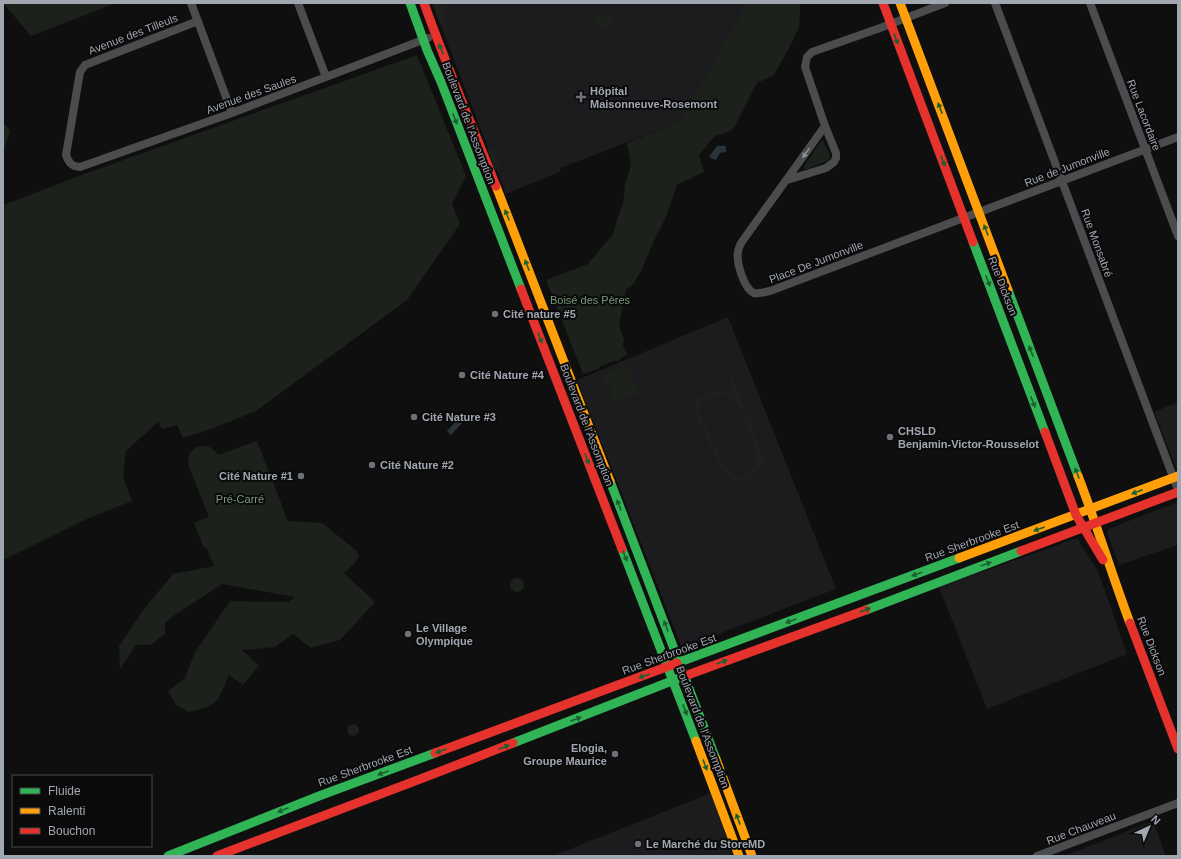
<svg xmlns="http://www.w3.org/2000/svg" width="1181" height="859" font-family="Arial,sans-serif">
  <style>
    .built { fill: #1c1c1e }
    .green { fill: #1c211c; fill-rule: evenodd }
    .water { fill: #2a3338 }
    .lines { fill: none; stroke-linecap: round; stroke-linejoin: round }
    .street { stroke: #4a4c4e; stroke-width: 8 }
    .fast { stroke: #30b455; stroke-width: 9 }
    .slow { stroke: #ff9f0a; stroke-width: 9 }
    .jam { stroke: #e5322d; stroke-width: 9 }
    .oneway { fill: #1d5f30 }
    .oneway2 { fill: #8b9098 }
    .poi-dot { fill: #6e7278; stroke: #0a0a0b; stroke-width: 1.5 }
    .labels { text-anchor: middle; stroke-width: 4; stroke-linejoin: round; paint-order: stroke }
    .street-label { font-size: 11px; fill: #a1a7b0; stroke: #0a0a0b }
    .poi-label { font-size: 11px; font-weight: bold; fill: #a1a7b0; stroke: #0a0a0b; text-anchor: start }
    .park-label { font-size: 11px; fill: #7a9a78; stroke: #0a0a0b }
  </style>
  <rect width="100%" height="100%" fill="#0f0f10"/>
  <path class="built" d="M432,3H748L710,71L680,122L560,168L561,171L506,194Z
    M728,317L836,589L682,648L577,380Z
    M1178,402V467L1176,468L1154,412Z
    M1178,502V545L1119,565L1107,533L1108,529Z
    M1077,538L1098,571L1127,654L987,709L939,587Z
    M711,793L733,856H552Z
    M1153,821L1166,856H1064Z"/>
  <path class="green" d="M3,3H116L31,36Z
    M441,3L446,17L443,22L440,23L433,5Z
    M747,3H800V12L799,27L791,44L774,75L757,83L736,124L731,131L715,136L699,155L704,172L677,185L665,219L652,245L642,269L633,285L626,289L619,326L624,340L623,346L627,354L618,361H613L599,367L598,369L583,374L546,280L588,264L613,234L618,216L623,204L625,185L631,165L627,143L680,122Z
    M604,14L609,17L616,25L600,28C594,23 595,15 604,14Z
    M417,55L466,176L452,204L460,224L407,300L256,411L211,429L183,438L177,425L162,429L158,422L126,451L123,477L132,501L89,518L3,560V205L90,172Z
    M3,122L10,130L3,154Z
    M823,140L830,155L829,160L807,169H804V166L821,141Z
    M490,148L495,151L499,162L495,170L487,149Z
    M629,365L633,378L628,380L630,383L634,381L639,393L612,403L608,391L613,389L611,386L606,388L602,376Z
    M732,376L766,466L762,467L761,463L757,472L750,479L740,482L728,476L720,467L694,410C693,396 712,389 724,391C728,392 732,394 736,397L729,378ZM721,394L731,397L740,406L757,453V462L756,467L749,475L743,478L736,477L725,469L698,410L699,403C705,398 713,395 721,394Z
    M257,441L288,521L322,523L357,551L359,556L354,564L344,573L375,602L340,640L311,648L293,634L275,647L242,650L259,666L243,685L229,675C217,703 219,705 188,712L176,705L168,691L185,678L195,652L230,601L288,602L295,597L222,584L176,614L165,623V634L150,645H136L120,669L119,646L144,609L173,574L214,566L206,547L204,548L194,523L209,517L189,467C184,446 208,438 218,455Z
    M510 585a7 7 0 1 1 14 0a7 7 0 1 1-14 0Z
    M347 730a6 6 0 1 1 12 0a6 6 0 1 1-12 0Z"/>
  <path class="water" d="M717,146H726V152L720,153L716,160L709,157Z
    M461,416L465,420L451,435L447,431Z"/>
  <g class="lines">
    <path class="street" d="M191,3L232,113
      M298,3L326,77
      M995,3L1178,490
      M1090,3L1178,236
      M198,21L85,65L80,72L66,155C69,163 71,166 80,167L232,113L428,38
      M825,126L741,243C740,246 738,249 738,252C736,262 744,289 754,293C759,294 765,292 770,291L1178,137
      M787,180L826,168L834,162L836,158V153L825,126L805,67L807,57L812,52L880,28L945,3
      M1037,856L1178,803"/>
    <path class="fast" d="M410,3L427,50L441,82L521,289
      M973,242L1045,432
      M1008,290L1078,476
      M610,481L716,759
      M622,549L696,741
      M866,610L1021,551
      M677,663L959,558
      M513,743L682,677
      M168,856L319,796L435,753"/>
    <path class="slow" d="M900,3L1008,290
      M496,186L610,481
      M1078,476C1097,525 1112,575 1130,623
      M959,558L1178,476
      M696,741L739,856
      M716,759L752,856"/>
    <path class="jam" d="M424,3C446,65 472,125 496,186
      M883,3L973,242
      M521,289L622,549
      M1045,432L1076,515L1103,560
      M1021,551L1178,492
      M1130,623L1178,749
      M682,677L866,610
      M435,753L677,663
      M217,856C316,818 415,782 513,743"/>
  </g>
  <defs><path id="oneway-solid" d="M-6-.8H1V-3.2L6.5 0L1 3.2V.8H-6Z"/></defs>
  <g class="oneway">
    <use href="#oneway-solid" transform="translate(896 39) rotate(69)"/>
    <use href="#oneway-solid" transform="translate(441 49) rotate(-113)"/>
    <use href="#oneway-solid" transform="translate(940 108) rotate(-111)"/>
    <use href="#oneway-solid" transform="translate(455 119) rotate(69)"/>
    <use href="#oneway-solid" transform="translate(943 161) rotate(69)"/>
    <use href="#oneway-solid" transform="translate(507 215) rotate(-112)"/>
    <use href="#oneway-solid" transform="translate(986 230) rotate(-111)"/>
    <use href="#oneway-solid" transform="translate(527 265) rotate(-111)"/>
    <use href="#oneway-solid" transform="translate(988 281) rotate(69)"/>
    <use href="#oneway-solid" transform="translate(540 338) rotate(69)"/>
    <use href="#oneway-solid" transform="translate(1031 351) rotate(-111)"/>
    <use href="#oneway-solid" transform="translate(1033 402) rotate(69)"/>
    <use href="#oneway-solid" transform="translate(587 459) rotate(69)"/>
    <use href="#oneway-solid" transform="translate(1077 473) rotate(-111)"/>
    <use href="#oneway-solid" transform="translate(1137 492) rotate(159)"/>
    <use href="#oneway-solid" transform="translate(619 505) rotate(-111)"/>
    <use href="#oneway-solid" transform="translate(1039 529) rotate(160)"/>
    <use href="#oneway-solid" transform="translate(625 556) rotate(69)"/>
    <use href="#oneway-solid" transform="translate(986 564) rotate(-20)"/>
    <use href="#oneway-solid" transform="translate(917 574) rotate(160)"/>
    <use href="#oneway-solid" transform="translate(865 610) rotate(-21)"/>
    <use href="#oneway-solid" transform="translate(791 621) rotate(160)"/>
    <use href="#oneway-solid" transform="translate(666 626) rotate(-111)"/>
    <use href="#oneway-solid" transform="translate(722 662) rotate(-20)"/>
    <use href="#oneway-solid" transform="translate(644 676) rotate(160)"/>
    <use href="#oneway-solid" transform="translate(685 710) rotate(69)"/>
    <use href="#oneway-solid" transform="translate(576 719) rotate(-21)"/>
    <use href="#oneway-solid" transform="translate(504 747) rotate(-21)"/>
    <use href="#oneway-solid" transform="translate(441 751) rotate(159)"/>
    <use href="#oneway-solid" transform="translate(705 765) rotate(70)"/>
    <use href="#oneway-solid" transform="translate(383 773) rotate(160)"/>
    <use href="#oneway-solid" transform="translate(283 810) rotate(158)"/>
    <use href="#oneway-solid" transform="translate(738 819) rotate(-110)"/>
  </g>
  <use class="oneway2" href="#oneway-solid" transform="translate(806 153) rotate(125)"/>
  <g class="poi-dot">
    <path d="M579 91h4v4h4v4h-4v4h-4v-4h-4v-4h4z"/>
    <circle cx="495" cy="314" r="4"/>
    <circle cx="462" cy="375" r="4"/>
    <circle cx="414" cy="417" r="4"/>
    <circle cx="890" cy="437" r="4"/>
    <circle cx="372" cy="465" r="4"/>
    <circle cx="301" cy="476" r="4"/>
    <circle cx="408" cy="634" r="4"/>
    <circle cx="615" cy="754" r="4"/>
    <circle cx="638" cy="844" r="4"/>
  </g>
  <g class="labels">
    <g class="street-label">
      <text transform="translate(133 34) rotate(-21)" y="4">Avenue des Tilleuls</text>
      <text transform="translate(251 94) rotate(-20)" y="4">Avenue des Saules</text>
      <text transform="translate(1144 115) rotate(69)" y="4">Rue Lacordaire</text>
      <text transform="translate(469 123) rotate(69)" y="4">Boulevard de l'Assomption</text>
      <text transform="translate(1067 167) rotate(-21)" y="4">Rue de Jumonville</text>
      <text transform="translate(1097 243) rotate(70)" y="4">Rue Monsabré</text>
      <text transform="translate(816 262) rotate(-21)" y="4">Place De Jumonville</text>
      <text transform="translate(1003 286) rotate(69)" y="4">Rue Dickson</text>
      <text transform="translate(587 425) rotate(69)" y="4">Boulevard de l'Assomption</text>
      <text transform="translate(972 541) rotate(-20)" y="4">Rue Sherbrooke Est</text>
      <text transform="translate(1152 646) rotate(69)" y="4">Rue Dickson</text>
      <text transform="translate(669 654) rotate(-20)" y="4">Rue Sherbrooke Est</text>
      <text transform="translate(703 727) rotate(69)" y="4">Boulevard de l'Assomption</text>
      <text transform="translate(365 766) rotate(-20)" y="4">Rue Sherbrooke Est</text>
      <text transform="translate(1081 828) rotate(-21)" y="4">Rue Chauveau</text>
    </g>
    <g class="poi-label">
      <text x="590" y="95">Hôpital<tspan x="590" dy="13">Maisonneuve-Rosemont</tspan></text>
      <text x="503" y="318">Cité nature #5</text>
      <text x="470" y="379">Cité Nature #4</text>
      <text x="422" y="421">Cité Nature #3</text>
      <text x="898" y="435">CHSLD<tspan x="898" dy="13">Benjamin-Victor-Rousselot</tspan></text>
      <text x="380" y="469">Cité Nature #2</text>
      <text x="293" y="480" text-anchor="end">Cité Nature #1</text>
      <text x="416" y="632">Le Village<tspan x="416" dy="13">Olympique</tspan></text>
      <text x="607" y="752" text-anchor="end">Elogia,<tspan x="607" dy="13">Groupe Maurice</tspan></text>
      <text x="646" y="848">Le Marché du StoreMD</text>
    </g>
    <g class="park-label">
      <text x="590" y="304">Boisé des Pères</text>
      <text x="240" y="503">Pré-Carré</text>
    </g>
  </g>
  <rect width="1181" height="859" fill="none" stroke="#a1a7b0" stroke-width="8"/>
  <rect x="12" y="775" width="140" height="72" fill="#0a0a0b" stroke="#46494d"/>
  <rect x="20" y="788" width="20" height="6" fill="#30b455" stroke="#46494d"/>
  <text x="48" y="795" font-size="12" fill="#a1a7b0">Fluide</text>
  <rect x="20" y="808" width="20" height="6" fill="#ff9f0a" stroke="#46494d"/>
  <text x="48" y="815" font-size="12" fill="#a1a7b0">Ralenti</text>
  <rect x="20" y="828" width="20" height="6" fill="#e5322d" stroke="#46494d"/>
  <text x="48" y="835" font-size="12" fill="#a1a7b0">Bouchon</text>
  <g transform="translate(1149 827) rotate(44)" stroke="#0a0a0b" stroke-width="3" paint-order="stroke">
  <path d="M0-3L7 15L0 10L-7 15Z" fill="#a1a7b0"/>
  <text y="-6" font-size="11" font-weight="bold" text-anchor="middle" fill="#a1a7b0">N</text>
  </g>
</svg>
